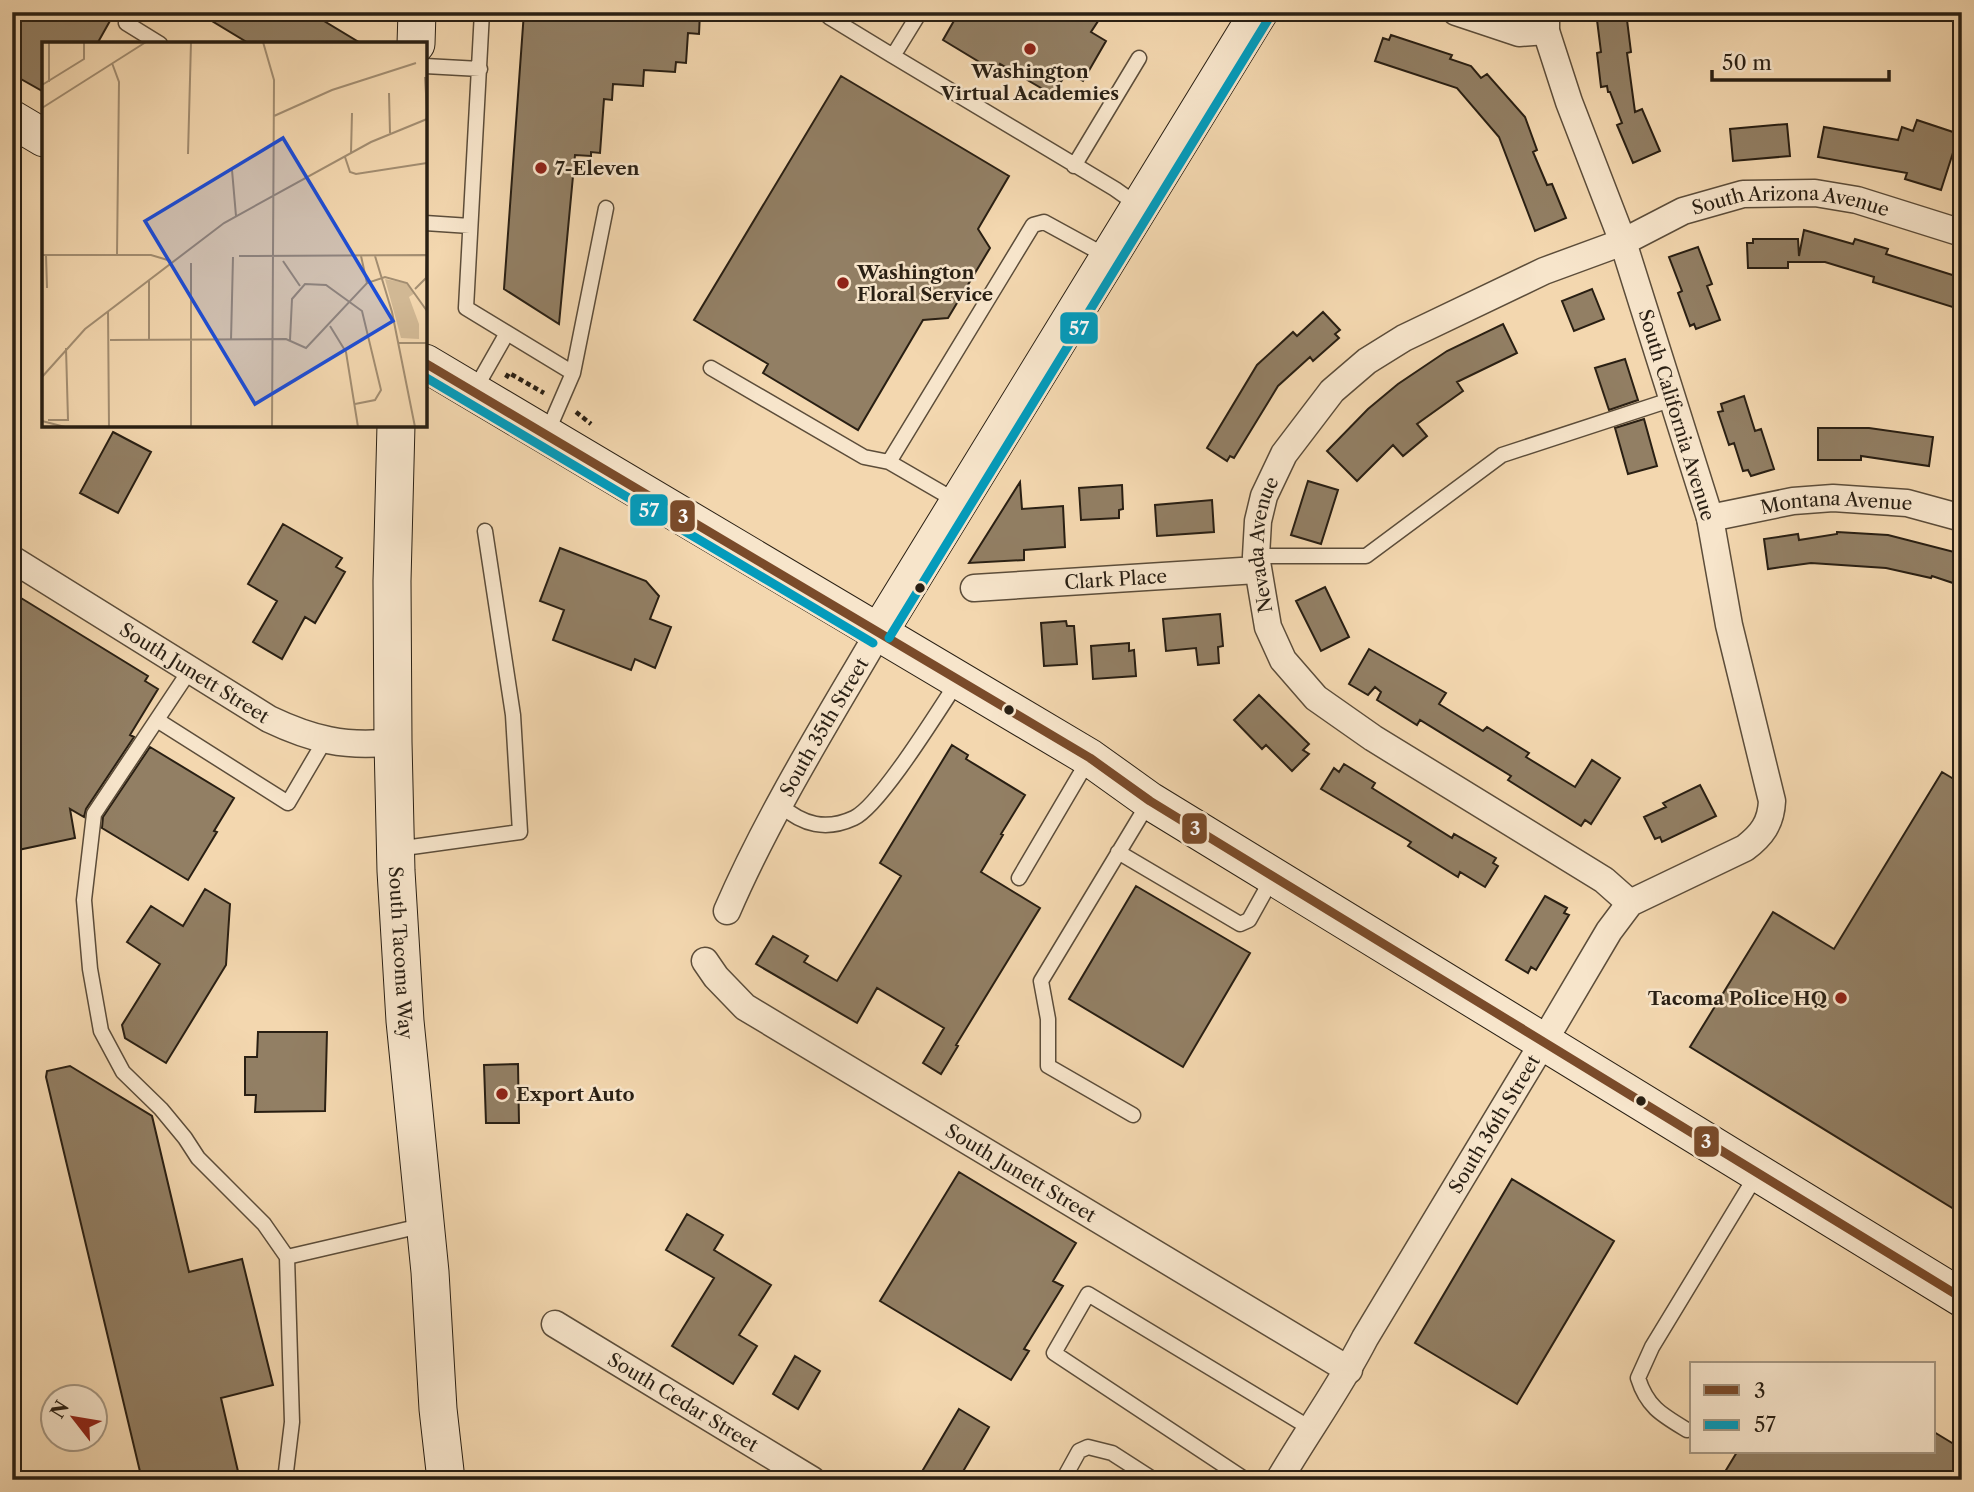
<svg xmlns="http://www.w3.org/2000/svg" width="1974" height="1492" font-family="'Libre Caslon Text',serif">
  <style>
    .building { fill: #927f64; stroke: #291f13; stroke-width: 2 }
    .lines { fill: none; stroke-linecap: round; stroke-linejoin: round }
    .lane-casing { stroke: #5c4d3a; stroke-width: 17 }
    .street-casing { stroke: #5c4d3a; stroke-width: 29 }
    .secondary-casing { stroke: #291f13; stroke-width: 39 }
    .path { stroke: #291f13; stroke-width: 4.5; stroke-dasharray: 5 3.5; stroke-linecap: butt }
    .lane { stroke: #f7e5cb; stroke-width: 14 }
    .street { stroke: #f7e5cb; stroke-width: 26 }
    .secondary { stroke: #f7e5cb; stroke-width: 37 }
    .bus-1-casing { stroke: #f7e5cb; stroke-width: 14 }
    .bus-2-casing { stroke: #f7e5cb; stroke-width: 14 }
    .bus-1 { stroke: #7a4b2a; stroke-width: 9 }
    .bus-2 { stroke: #049bbb; stroke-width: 9 }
    .poi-dot { fill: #8f2418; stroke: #f7e5cb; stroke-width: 2.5 }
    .bus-dot { fill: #291f13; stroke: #f7e5cb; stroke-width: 2.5 }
    .labels { text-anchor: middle; stroke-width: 5; stroke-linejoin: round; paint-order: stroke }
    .poi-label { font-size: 19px; font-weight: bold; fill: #291f13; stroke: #f7e5cb; text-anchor: start }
    .street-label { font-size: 19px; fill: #291f13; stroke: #f7e5cb }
    .inset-road { fill: none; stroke: #a28d71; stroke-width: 2 }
    .view { fill: #1d4ed8; fill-opacity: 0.15; stroke: #1d4ed8; stroke-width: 3.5 }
    .inset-edge { fill: none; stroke: #291f13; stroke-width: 3.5 }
    .line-badge { stroke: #f7e5cb; stroke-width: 2.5 }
    .badge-label { font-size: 19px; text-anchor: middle; font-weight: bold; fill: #fff }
  </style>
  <rect width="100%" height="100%" fill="#f3d7af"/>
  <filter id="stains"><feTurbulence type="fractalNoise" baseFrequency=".00286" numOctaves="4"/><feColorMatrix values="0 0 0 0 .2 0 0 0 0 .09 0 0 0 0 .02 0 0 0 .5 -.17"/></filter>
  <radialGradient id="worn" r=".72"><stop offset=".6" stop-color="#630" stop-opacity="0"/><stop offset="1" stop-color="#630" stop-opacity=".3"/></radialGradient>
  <path class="building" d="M23,12H115L97,44H44V92L12,74V31Z
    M197,12H309L362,44H250Z
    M524,12H700L699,34L688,33L686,63L676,62L675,72L644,70L643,86L613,84L612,100L604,99L600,153L591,152V156L575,155L559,324L504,289Z
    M959,12H1104L1091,32L1106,41L1083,81L1067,72L1053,95L1000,64L996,72L943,40Z
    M1596,12H1626L1631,52L1627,53L1635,112L1642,109L1660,151L1633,163L1617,125L1622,123L1610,92H1608L1607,86L1601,87L1597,53L1601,52Z
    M1391,35L1452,55L1450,59L1471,66L1481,78L1487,74L1525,117L1537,150L1533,152L1547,185L1552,184L1566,218L1535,231L1499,137L1457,88L1375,61L1383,38L1389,40Z
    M841,76L1009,176L978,229L990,248L948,318L923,320L858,430L763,373L768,364L694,320Z
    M1917,120L1959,134L1941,190L1905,179L1907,173L1818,157L1824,127L1898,140L1902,127L1913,131Z
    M1787,124L1790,156L1733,161L1730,129Z
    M1804,230L1853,244L1855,239L1888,249L1886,254L1962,278V310L1873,282L1874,277L1825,262H1788V268H1748L1747,243H1753V239H1798L1799,256Z
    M1698,247L1712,284L1707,286L1720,320L1696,329L1694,324L1690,326L1678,293L1682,291L1669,257Z
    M1592,289L1604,319L1574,331L1562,301Z
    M1323,312L1340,330L1335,334L1339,338L1313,361L1310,357L1278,386L1234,458L1230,456L1227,461L1207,448L1257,365L1293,332L1297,336Z
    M1503,324L1517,353L1457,382L1463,391L1417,424L1427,436L1403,456L1393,445L1357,481L1327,451L1368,409L1398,384L1447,351Z
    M1625,359L1638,400L1609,410L1595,368Z
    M1744,396L1755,431L1761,429L1774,469L1751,476L1748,470L1743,471L1734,443L1729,445L1718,412L1723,411L1721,404Z
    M1644,419L1657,466L1628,474L1615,428Z
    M1818,428H1869L1933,437L1929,466L1861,456V460H1818Z
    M113,432L151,452L118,513L80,493Z
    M1308,481L1338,490L1321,544L1291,535Z
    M1020,482L1022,509L1063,506L1065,547L1024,550V560L969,563Z
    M1122,485L1123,509L1119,510V518L1081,520L1079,488Z
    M1212,500L1214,532L1157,536L1155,505Z
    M283,524L342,558L336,567L345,572L315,623L305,617L282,659L253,642L277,601L248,584Z
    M1837,532L1888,535L1962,554V586L1932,576L1931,578L1886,568L1811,563L1768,569L1764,539L1798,534L1799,540L1837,534Z
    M560,548L646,581L659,596L650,619L671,627L655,668L635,659L631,670L553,640L564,610L540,601Z
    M1325,587L1349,637L1321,651L1296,601Z
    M21,598L148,676L145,681L158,689L130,735L134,737L86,809L84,817L70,809L75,838L18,850L12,827V605L18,604Z
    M1220,614L1223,646L1218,647L1219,663L1198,665L1196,648L1166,651L1163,619Z
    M1066,621L1067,626H1074L1077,664L1044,666L1041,623Z
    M1129,643V651L1134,650L1136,676L1093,679L1091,646Z
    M1369,649L1446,693L1439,704L1483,731L1487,727L1529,753L1526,757L1575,787L1592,760L1620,778L1591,824L1585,820L1581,826L1508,780L1511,776L1420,720L1417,725L1377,700L1381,692L1375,687L1368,695L1349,684Z
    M1259,695L1309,744L1303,750L1309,754L1292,771L1266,745L1262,749L1234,720Z
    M952,745L968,755L966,759L1025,795L1001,834L1003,835L981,872L1040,908L956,1045L958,1046L941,1074L923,1063L944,1028L877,988L857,1023L756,964L773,936L808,956L804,962L837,981L901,876L880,863Z
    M150,747L234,798L214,831L217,832L188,880L102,828L103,817Z
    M1344,764L1375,783L1372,788L1452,838L1454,834L1496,858L1493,863L1498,866L1485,887L1460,872L1458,877L1408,846L1411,842L1321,789L1334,768L1339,772Z
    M1942,772L1962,784V1214L1690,1047L1773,912L1834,949Z
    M1700,785L1716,816L1662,842L1660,837L1655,839L1644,817L1666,807L1663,803Z
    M1136,886L1250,953L1183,1067L1069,999Z
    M205,889L230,904L226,965L166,1063L125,1038L122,1025L160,964L127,942L151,906L183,926Z
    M1545,896L1567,908L1564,913L1569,915L1536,970L1531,967L1528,973L1506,960Z
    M258,1032H327L325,1111L255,1112L256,1095H245V1057H257Z
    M518,1064L519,1123H486L484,1065Z
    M70,1066L152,1116L189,1272L242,1259L273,1385L221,1398L240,1480H142L46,1077L47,1071Z
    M959,1172L1076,1243L1053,1281L1063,1286L1024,1349L1029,1351L1011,1380L880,1301Z
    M1512,1179L1614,1241L1517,1404L1415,1343Z
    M687,1214L723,1235L714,1250L771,1285L739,1335L757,1346L733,1384L672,1346L714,1278L666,1250Z
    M795,1356L820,1371L798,1409L773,1394Z
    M959,1409L989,1427L958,1480H917Z
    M1934,1432L1962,1449V1480H1720L1737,1452H1934Z"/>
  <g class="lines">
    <defs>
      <path id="lane" d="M482,12L466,308L573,373
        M832,12L829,17L893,56
        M920,12L893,56L1115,189L1139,206
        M126,23L160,44
        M425,66L480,69
        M1074,166L1139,58
        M425,223L470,226
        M711,368L864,457L889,462L958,502
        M474,391L507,333
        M547,433L573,373L606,208
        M889,462L1033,225L1044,222L1108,257
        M1256,556H1366L1502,455L1673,399
        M190,670L94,814L84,900L90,969L101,1031L123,1072L161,1109L185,1138L198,1158L264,1224L287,1257L292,1422L285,1480
        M157,720L288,803L325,740
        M780,805C803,825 826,831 854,818C880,806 940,708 958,681
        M397,849L520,832L513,715L485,531
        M1118,852L1240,924L1249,920L1273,877
        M1019,878L1089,759
        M1133,1115L1048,1066V1019L1041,981L1149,802
        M287,1257L425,1225
        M1687,1430C1662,1415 1647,1407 1638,1378L1652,1347L1757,1174
        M1063,1480L1079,1451L1088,1447L1112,1453L1154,1480
        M1246,1480L1054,1353L1088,1294L1310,1428"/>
      <g id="street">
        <path d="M1456,12L1519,33L1546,31"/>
        <path id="s1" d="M1710,518L1793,501L1833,498L1907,503L1962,518"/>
        <path id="s2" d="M12,559L269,719C311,739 346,748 393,742"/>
        <path id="s3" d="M974,588L1257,570"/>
        <path id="s4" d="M1630,903L1604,880L1373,738L1316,698L1283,660L1268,627L1256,556L1258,521L1264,496L1284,454L1332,391L1367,361L1404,338L1544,271L1623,242L1683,211L1743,194L1815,193L1857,200L1962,233"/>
        <path id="s5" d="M727,911C769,814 826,723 879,632"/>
        <path id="s6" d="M705,961L716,977L745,1007L1349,1370"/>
        <path id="s7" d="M555,1324L812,1480"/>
        <path id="s8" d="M1279,1480C1307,1432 1340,1387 1365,1338L1544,1041L1609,931L1630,903L1745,848C1762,835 1771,823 1772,801L1729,625L1710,518L1623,242L1569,102L1546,31V12"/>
      </g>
      <g id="secondary">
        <path d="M416,44L417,12"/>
        <path d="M12,119L44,138"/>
        <path d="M425,363L1090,758L1150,801L1962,1298"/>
        <path id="s9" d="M396,425L392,581L393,742L396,871L405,1021L430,1272L438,1409L446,1480"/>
        <path d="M879,632L1259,12"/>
      </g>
    </defs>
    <use href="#lane" class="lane-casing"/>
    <use href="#street" class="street-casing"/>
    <use href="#secondary" class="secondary-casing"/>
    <path class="path" d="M506,378L509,373L544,393
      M576,412L591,424"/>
    <use href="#lane" class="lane"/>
    <use href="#street" class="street"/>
    <use href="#secondary" class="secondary"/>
    <defs>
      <path id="bus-1" d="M425,363L1090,758L1150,801L1962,1298"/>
      <path id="bus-2" d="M425,377L873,643
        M889,638L1269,18"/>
    </defs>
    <use href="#bus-1" class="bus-1-casing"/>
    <use href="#bus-2" class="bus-2-casing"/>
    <use href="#bus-1" class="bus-1"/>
    <use href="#bus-2" class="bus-2"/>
  </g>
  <g class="poi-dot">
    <circle cx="1030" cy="49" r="7"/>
    <circle cx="541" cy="168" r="7"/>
    <circle cx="843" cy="283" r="7"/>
    <circle cx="1841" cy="998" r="7"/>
    <circle cx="502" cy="1094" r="7"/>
  </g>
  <g class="bus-dot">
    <circle cx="920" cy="588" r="6"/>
    <circle cx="1009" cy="710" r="6"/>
    <circle cx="1641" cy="1101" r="6"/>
  </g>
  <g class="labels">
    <g class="poi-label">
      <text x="1030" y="78" text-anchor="middle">Washington<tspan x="1030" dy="22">Virtual Academies</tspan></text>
      <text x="555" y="175">7-Eleven</text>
      <text x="857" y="279">Washington<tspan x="857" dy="22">Floral Service</tspan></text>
      <text x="1827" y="1005" text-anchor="end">Tacoma Police HQ</text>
      <text x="516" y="1101">Export Auto</text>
    </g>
    <g class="street-label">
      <text dy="7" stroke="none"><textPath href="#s4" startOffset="1227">South Arizona Avenue</textPath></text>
      <text transform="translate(1677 415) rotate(73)" y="7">South California Avenue</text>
      <text dy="7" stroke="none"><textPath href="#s1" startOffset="128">Montana Avenue</textPath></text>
      <text dy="7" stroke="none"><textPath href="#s4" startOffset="546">Nevada Avenue</textPath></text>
      <text dy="7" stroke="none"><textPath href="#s3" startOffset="142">Clark Place</textPath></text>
      <text dy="7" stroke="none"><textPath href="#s2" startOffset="215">South Junett Street</textPath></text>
      <text dy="7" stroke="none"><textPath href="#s5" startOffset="208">South 35th Street</textPath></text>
      <text dy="7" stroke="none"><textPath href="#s9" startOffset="528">South Tacoma Way</textPath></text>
      <text dy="7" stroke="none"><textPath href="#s8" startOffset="416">South 36th Street</textPath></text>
      <text dy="7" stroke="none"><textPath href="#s6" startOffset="383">South Junett Street</textPath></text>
      <text dy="7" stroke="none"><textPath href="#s7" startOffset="150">South Cedar Street</textPath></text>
    </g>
  </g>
  <g transform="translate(42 42)">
    <rect width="385" height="385" fill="#f3d7af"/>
    <path d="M343,237L364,241L373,251L367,255L377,282V297L359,296Z" fill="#d1b894"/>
    <path class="inset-road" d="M221,0L232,38L230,385M70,21L77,40L75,213M383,35L385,68M7,40V0M0,43L42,17V0M347,51L348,91M0,66L104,0M232,74L290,48L374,21M309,111L310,71M146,112L149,0M303,115L308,130L314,132L385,121M190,128L194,174M0,213H109L129,219M4,213L5,246M197,214L385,213M319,214L325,241M333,214L350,270L373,385M241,219L258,244M373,247L384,236L385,213M66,269L67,385M288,284L304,310L316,385M68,298L244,297L264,306L325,241L343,235L365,241L385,269M107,298V239M189,298L191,215M248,298L250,257L263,242L284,243L320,269L339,348L333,358L313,362M357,301H385M0,335L43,287L182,181L329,100L385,77M6,378H26L24,306M0,379L23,385M149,385V221"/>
    <path class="view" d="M241,96L351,279L213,362L103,179Z"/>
    <rect width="385" height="385" class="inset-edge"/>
  </g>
  <g class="line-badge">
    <rect x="1059" y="311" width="40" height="34" rx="7" fill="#049bbb"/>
    <rect x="629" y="493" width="40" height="34" rx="7" fill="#049bbb"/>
    <rect x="669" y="499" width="27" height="34" rx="7" fill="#7a4b2a"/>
    <rect x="1181" y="812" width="27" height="33" rx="7" fill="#7a4b2a"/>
    <rect x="1693" y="1125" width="27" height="33" rx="7" fill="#7a4b2a"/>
  </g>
  <g class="badge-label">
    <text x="1079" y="335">57</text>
    <text x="649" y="517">57</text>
    <text x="683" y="523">3</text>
    <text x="1195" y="835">3</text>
    <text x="1706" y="1148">3</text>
  </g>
  <rect width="1974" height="1492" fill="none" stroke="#f3d7af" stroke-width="42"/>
  <rect x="14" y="14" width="1946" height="1464" fill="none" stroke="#291f13" stroke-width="3.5"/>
  <rect x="21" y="21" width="1932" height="1450" fill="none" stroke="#291f13" stroke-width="2"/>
  <rect x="1690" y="1362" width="245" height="91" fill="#f7e5cb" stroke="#a59681" stroke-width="2"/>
  <rect x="1704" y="1385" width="35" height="10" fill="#7a4b2a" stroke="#a59681" stroke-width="2"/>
  <text x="1754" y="1398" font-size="21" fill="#291f13">3</text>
  <rect x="1704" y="1420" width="35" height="10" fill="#049bbb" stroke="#a59681" stroke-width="2"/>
  <text x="1754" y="1432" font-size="21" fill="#291f13">57</text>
  <g transform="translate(74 1418) rotate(301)"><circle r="33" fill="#f7e5cb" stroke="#a59681" stroke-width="2"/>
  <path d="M0-5L12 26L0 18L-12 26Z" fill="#8f2418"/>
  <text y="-10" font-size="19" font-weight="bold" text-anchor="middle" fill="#291f13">N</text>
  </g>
  <path d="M1712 70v10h177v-10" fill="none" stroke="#291f13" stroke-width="3.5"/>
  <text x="1722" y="70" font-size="21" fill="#291f13" stroke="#f7e5cb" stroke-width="5" paint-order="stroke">50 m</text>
  <rect width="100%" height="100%" filter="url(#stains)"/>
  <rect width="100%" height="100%" fill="url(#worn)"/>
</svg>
